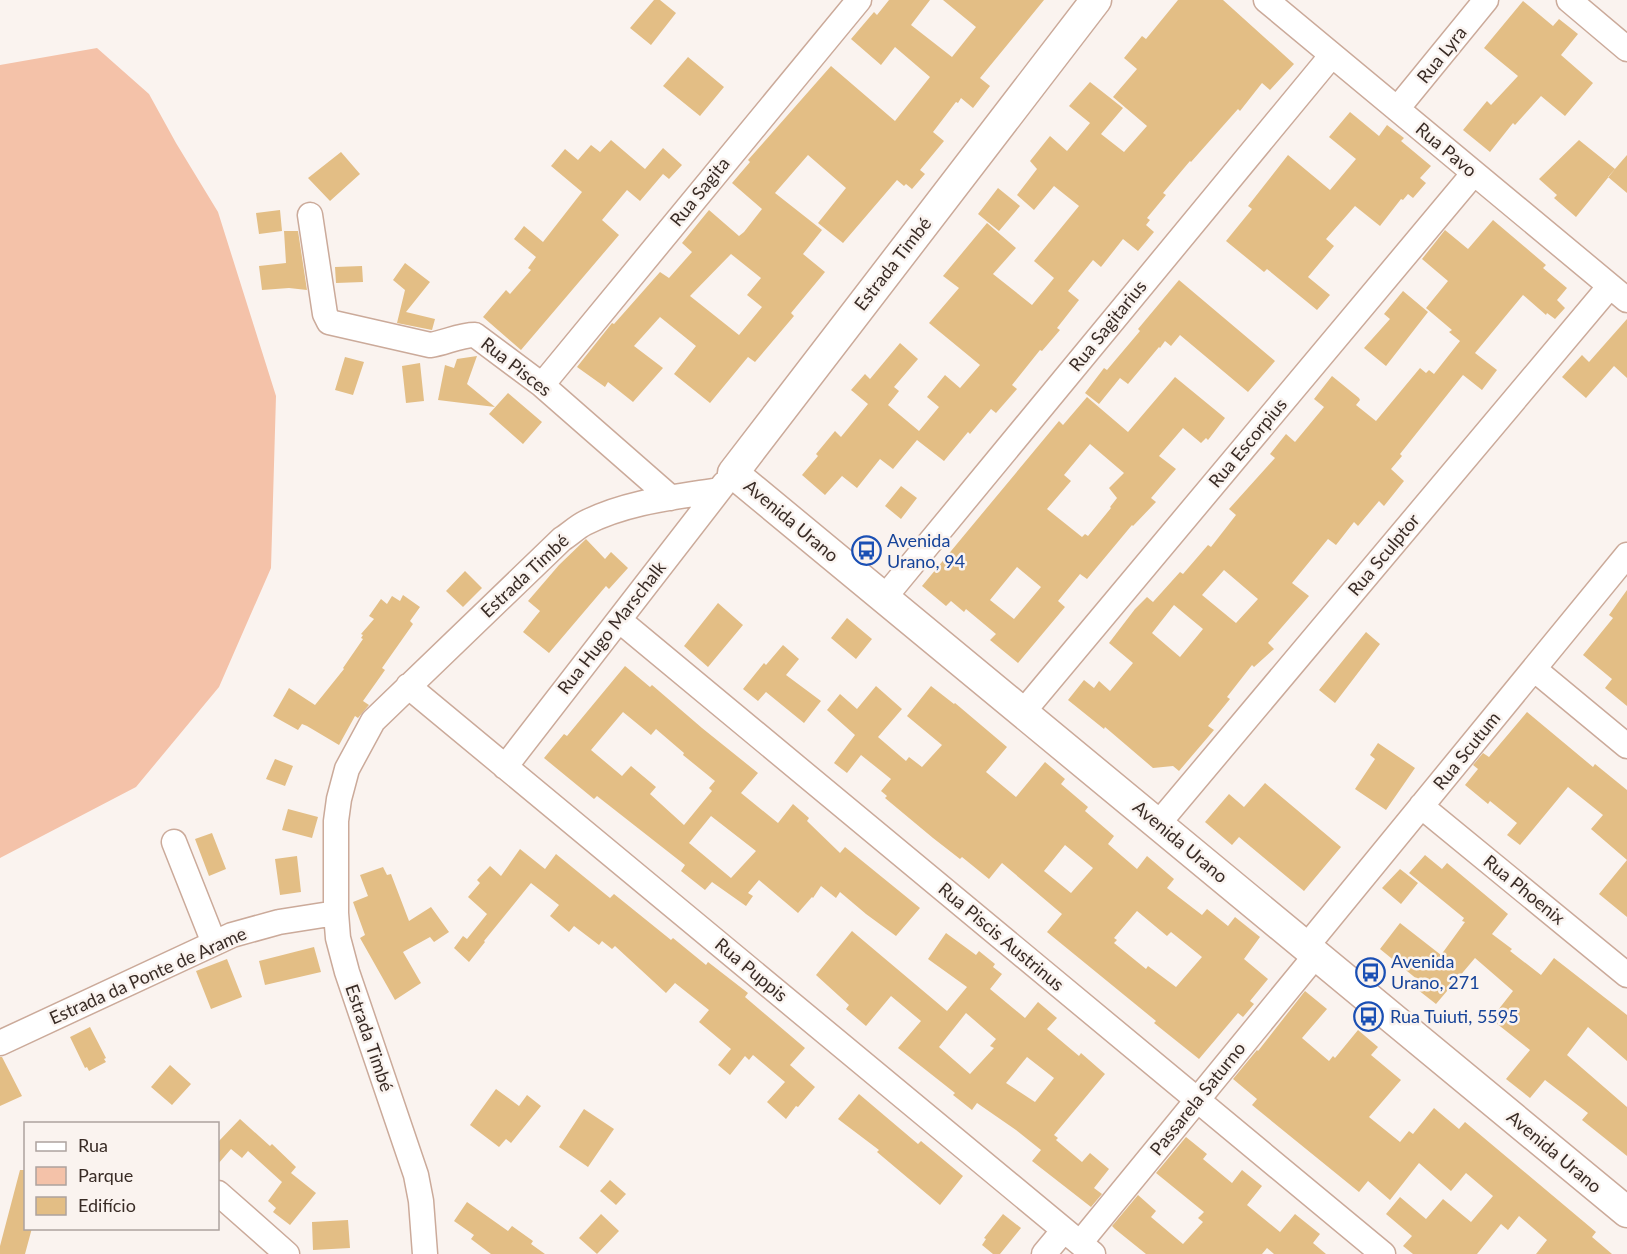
<svg xmlns="http://www.w3.org/2000/svg" width="1627" height="1254" font-family="Lato,sans-serif">
  <style>
    .green { fill: #f4c2a9 }
    .building { fill: #e3be85; fill-rule: evenodd }
    .lines { fill: none; stroke-linecap: round; stroke-linejoin: round }
    .minor-casing { stroke: #cbaa9a; stroke-width: 27 }
    .tertiary-casing { stroke: #cbaa9a; stroke-width: 33 }
    .minor { stroke: #fff; stroke-width: 24 }
    .tertiary { stroke: #fff; stroke-width: 30 }
    .labels { text-anchor: middle; stroke-width: 5; stroke-linejoin: round; paint-order: stroke }
    .street-label { font-size: 18px; fill: #392c26; stroke: #faf3ef }
    .transit-label { font-size: 18px; fill: #164399; stroke: #faf3ef; text-anchor: start }
  </style>
  <rect width="100%" height="100%" fill="#faf3ef"/>
  <path class="green" d="M97,48L149,94L176,143L218,212L276,396L271,568L219,687L136,787L0,858V65Z"/>
  <path class="building" d="M654,0H660L676,13L651,45L630,28Z
    M889,0H930L911,25L952,57L976,27L943,0H1044L980,78L990,86L973,108L961,98L958,103L956,102L933,132L944,141L920,170L925,174L912,189L906,184L904,186L897,180L843,243L818,223L846,188L808,155L775,193L822,230L803,254L825,272L791,313L794,316L755,362L748,357L710,403L674,374L696,346L660,317L634,346L663,368L633,402L608,382L605,387L577,367L612,323L614,324L660,272L669,278L692,252L682,243L709,210L739,236L744,232L762,209L732,183L750,162L748,160L831,66L895,121L930,77L895,47L881,65L851,39L874,12L877,15ZM731,254L761,278L747,295L762,307L739,335L690,296Z
    M1178,0H1223L1294,64L1270,90L1262,83L1240,111L1238,109L1191,162L1190,161L1163,193L1166,195L1147,218L1150,220L1146,225L1154,232L1138,251L1123,239L1101,267L1093,260L1068,291L1079,300L1057,328L1060,330L1042,351L1040,350L1012,385L1017,389L996,413L991,409L970,434L968,432L944,461L917,440L893,469L880,459L857,488L842,476L825,495L802,475L818,456L816,454L835,431L841,437L868,404L851,390L865,374L870,379L900,343L918,359L894,387L899,391L888,405L919,431L939,407L927,397L945,375L960,388L980,365L929,323L959,288L943,276L987,223L1016,248L993,274L1032,305L1054,278L1034,261L1079,206L1054,186L1034,210L1017,195L1037,169L1030,161L1050,136L1067,151L1090,123L1069,106L1090,82L1123,108L1101,134L1124,152L1147,126L1113,97L1137,69L1124,58L1142,36L1146,39Z
    M1523,1L1553,26L1559,19L1578,34L1561,55L1593,83L1565,116L1541,96L1515,125L1513,123L1490,152L1463,130L1487,101L1491,105L1518,76L1484,48Z
    M688,57L724,87L700,116L663,86Z
    M1350,112L1379,136L1387,125L1404,138L1401,141L1431,166L1420,178L1426,183L1413,198L1408,194L1403,200L1401,199L1380,226L1355,206L1326,239L1334,246L1308,277L1330,295L1317,310L1267,269L1264,272L1226,241L1252,209L1248,206L1288,155L1330,190L1356,159L1329,137Z
    M611,140L645,169L663,148L682,165L669,179L663,174L640,201L627,190L602,220L619,235L521,350L483,317L506,290L510,294L531,270L528,268L536,257L514,239L524,226L543,242L582,192L551,166L565,149L578,160L591,145L600,152Z
    M1579,140L1615,169L1576,217L1554,198L1557,195L1539,179Z
    M341,152L360,174L330,201L308,178Z
    M1627,155V193L1608,177Z
    M998,188L1020,206L999,231L978,214Z
    M280,210L282,231L259,234L256,213Z
    M1493,220L1546,265L1543,268L1567,288L1557,300L1565,308L1555,319L1547,313L1546,315L1523,295L1475,353L1497,370L1482,390L1463,375L1400,454L1402,456L1391,469L1404,481L1384,506L1379,501L1358,526L1354,522L1336,545L1328,539L1292,583L1309,596L1268,643L1274,649L1254,667L1252,665L1227,697L1230,699L1208,726L1214,730L1179,771L1173,766L1153,768L1105,727L1104,729L1068,700L1084,680L1094,688L1099,681L1110,691L1133,663L1109,643L1135,609L1147,597L1153,602L1180,572L1183,574L1208,545L1211,547L1236,515L1229,509L1275,458L1270,454L1286,434L1295,442L1324,407L1314,399L1332,376L1359,398L1360,400L1356,405L1376,421L1420,368L1426,373L1429,370L1434,374L1460,341L1449,332L1452,330L1426,308L1448,281L1422,259L1445,230L1468,249ZM1224,570L1258,599L1236,623L1202,595ZM1174,605L1203,629L1180,657L1152,633Z
    M284,231H298L307,290L289,288L262,290L259,266L286,263Z
    M405,263L430,282L406,312L435,319L432,330L397,323L405,290L393,280Z
    M362,266L363,282L336,283L335,267Z
    M1179,280L1275,361L1248,392L1180,335L1171,346L1165,341L1160,348L1159,347L1128,384L1120,378L1099,404L1085,393L1104,368L1107,370L1140,331L1138,329Z
    M1403,291L1428,312L1386,366L1364,348L1390,319L1384,314Z
    M1627,319V378L1614,366L1586,398L1562,377L1582,355L1589,362Z
    M477,356L467,384L495,407L438,400L445,365L454,368L457,359Z
    M345,357L364,362L353,395L335,390Z
    M420,363L424,401L406,403L402,366Z
    M1175,377L1225,418L1208,440L1206,438L1201,443L1183,428L1159,456L1176,469L1151,498L1156,502L1133,526L1132,525L1087,579L1080,574L1058,601L1065,607L1018,663L990,640L996,634L966,609L964,612L951,601L946,606L922,586L1059,421L1063,425L1087,397L1128,432ZM1090,444L1124,473L1109,488L1117,498L1110,507L1111,508L1088,536L1085,534L1082,537L1047,509L1071,481L1064,475ZM1017,567L1041,587L1014,619L990,600Z
    M508,393L542,422L523,444L489,414Z
    M901,486L917,498L901,519L885,506Z
    M586,539L605,559L611,552L628,568L609,589L606,586L549,653L523,632L540,611L528,601L559,565Z
    M465,571L482,588L463,607L446,591Z
    M1627,590V706L1605,688L1612,679L1583,655L1613,618L1609,615Z
    M403,595L420,607L410,621L413,624L382,668L385,670L363,701L369,705L358,718L355,716L339,745L307,726L302,724L298,730L273,716L289,688L315,705L344,669L343,668L363,639L361,638L363,635L361,634L374,619L369,616L381,599L387,604L392,596L400,601Z
    M718,603L743,625L708,667L684,646Z
    M847,618L872,639L856,659L831,638Z
    M1366,632L1380,644L1335,703L1319,690Z
    M783,645L799,659L786,675L821,701L804,723L766,692L758,701L743,689L764,663L766,665Z
    M625,666L650,687L652,685L702,728L758,773L741,793L778,823L793,804L809,818L807,821L840,853L845,847L920,908L896,936L866,914L840,892L836,898L821,886L813,898L812,897L798,913L759,880L748,893L753,896L746,906L712,882L705,890L681,871L685,865L597,796L594,799L544,758L564,734L567,736ZM623,712L651,735L656,729L684,753L683,755L715,781L709,788L712,791L684,825L650,794L656,787L631,766L622,776L591,750ZM711,816L756,851L731,878L689,843Z
    M876,686L902,709L878,737L906,761L909,757L922,767L942,745L907,716L931,686L954,704L955,703L1007,747L986,772L1016,797L1045,762L1065,779L1061,784L1088,807L1085,811L1114,836L1108,844L1137,869L1147,856L1174,879L1167,888L1202,915L1207,909L1228,926L1235,917L1260,937L1244,959L1268,979L1250,1001L1254,1004L1243,1017L1238,1013L1199,1059L1154,1023L1156,1021L1047,932L1062,914L1002,863L989,879L962,857L960,859L933,838L885,798L887,796L881,791L891,779L861,755L847,773L834,763L855,735L827,710L840,694L857,709ZM1065,845L1093,868L1071,893L1044,871ZM1137,911L1167,936L1171,932L1202,957L1176,987L1148,966L1146,969L1114,943L1117,940L1114,938Z
    M1527,712L1593,767L1595,764L1627,790V917L1599,894L1627,860L1591,829L1603,815L1568,787L1520,845L1507,835L1517,823L1490,801L1488,804L1465,785L1478,769L1473,765L1483,753L1489,757Z
    M1378,743L1415,768L1386,810L1355,789L1375,759L1370,755Z
    M275,759L293,766L285,786L266,779Z
    M1265,783L1341,847L1304,891L1239,837L1232,845L1205,822L1229,794L1244,807Z
    M288,809L318,817L312,838L282,830Z
    M212,833L226,869L209,876L195,839Z
    M520,849L545,869L556,854L610,898L614,894L671,940L673,938L706,965L708,962L748,993L745,997L805,1048L790,1065L815,1087L798,1107L796,1106L786,1119L767,1102L785,1082L753,1055L749,1060L745,1056L730,1075L718,1065L731,1049L699,1022L709,1010L675,983L666,993L615,946L612,949L602,941L599,945L574,926L569,932L550,916L559,905L531,883L484,941L485,942L469,962L454,948L463,936L467,939L487,914L468,897L480,883L477,880L490,866L501,876Z
    M1425,855L1442,869L1447,863L1508,914L1492,934L1512,949L1510,951L1541,975L1554,958L1627,1015V1061L1588,1027L1567,1055L1627,1107V1156L1582,1120L1588,1113L1545,1080L1530,1098L1506,1079L1530,1050L1491,1019L1513,991L1475,958L1436,1004L1413,986L1418,980L1380,949L1400,923L1441,955L1465,922L1462,921L1464,918L1409,873Z
    M297,856L301,892L280,895L275,859Z
    M383,867L387,875L391,874L409,921L431,907L449,932L434,942L430,937L403,952L421,983L395,1000L360,938L365,935L353,902L368,896L360,875Z
    M1400,869L1418,883L1401,904L1382,888Z
    M852,931L947,1011L967,987L928,959L946,933L976,955L979,951L995,964L993,967L1002,974L990,989L1025,1018L1038,1002L1057,1018L1047,1029L1079,1056L1081,1053L1105,1074L1054,1135L1058,1138L1056,1140L1082,1162L1090,1153L1109,1169L1094,1188L1102,1194L1091,1207L1032,1161L1041,1150L1016,1130L977,1103L972,1110L953,1095L955,1093L898,1048L921,1021L891,996L866,1026L846,1009L849,1005L816,975ZM966,1013L996,1039L990,1046L994,1048L970,1074L939,1047ZM1027,1057L1054,1078L1035,1102L1006,1083Z
    M314,947L321,972L265,985L259,961Z
    M227,959L242,997L211,1009L196,971Z
    M1305,991L1327,1009L1302,1038L1329,1061L1333,1056L1335,1058L1358,1030L1378,1047L1371,1055L1401,1080L1369,1117L1400,1142L1409,1131L1413,1134L1434,1108L1459,1129L1465,1122L1596,1232L1592,1237L1612,1254H1536L1547,1240L1519,1216L1508,1230L1501,1224L1477,1254H1413L1403,1246L1412,1236L1386,1214L1400,1197L1426,1219L1443,1199L1471,1222L1493,1196L1466,1173L1451,1191L1419,1163L1390,1200L1368,1181L1359,1192L1252,1105L1257,1099L1233,1079L1257,1050L1258,1051Z
    M90,1027L106,1058L104,1059L106,1062L89,1071L87,1067L85,1068L70,1037Z
    M0,1057H2L22,1096L0,1106Z
    M170,1065L191,1084L172,1105L151,1087Z
    M496,1089L519,1106L527,1095L541,1106L511,1143L506,1139L499,1147L470,1125Z
    M859,1094L918,1144L921,1141L963,1176L940,1205L877,1152L879,1150L838,1119Z
    M584,1109L614,1129L588,1167L559,1147Z
    M240,1119L270,1146L272,1144L296,1167L291,1173L316,1193L290,1225L273,1212L276,1208L268,1201L282,1182L248,1151L242,1158L231,1149L218,1164V1142Z
    M1186,1137L1207,1154L1203,1159L1232,1183L1242,1170L1262,1186L1247,1205L1280,1232L1295,1214L1320,1234L1313,1243L1326,1254H1274L1267,1248L1262,1254H1146L1115,1229L1112,1226L1138,1195L1156,1211L1151,1217L1183,1244L1203,1222L1198,1218L1204,1212L1156,1173Z
    M20,1170H26V1228H32L25,1254H0V1246Z
    M610,1180L626,1194L616,1205L600,1191Z
    M467,1202L508,1231L512,1226L533,1241L531,1244L545,1254H491L471,1239L474,1235L454,1221Z
    M601,1214L619,1231L597,1254L579,1238Z
    M1003,1214L1021,1228L1000,1254H993L982,1245L986,1239L984,1238Z
    M348,1220L350,1248L313,1250L312,1222Z"/>
  <g class="lines">
    <defs>
      <path id="minor" d="M1266,0L1627,300
        M1569,0L1627,49
        M1397,109L1486,0
        M310,215L325,314L329,322L430,345C445,343 459,335 475,335L542,385L671,498
        M542,385L859,0
        M884,598L1332,55
        M619,620L1383,1254
        M1534,669L1627,746
        M408,686L1093,1254
        M1023,712L1474,173
        M505,767L724,484
        M1421,806L1627,975
        M1158,824L1610,286
        M174,842L214,943
        M1306,947L1627,555
        M0,1043L232,935L279,922L336,913
        M218,1193L287,1254
        M1080,1243L1316,955
        M425,1254L421,1201L416,1175L347,972L338,938L336,913V821L339,799L347,769L373,721L562,539C570,534 577,527 585,523C626,502 675,497 719,490
        M1044,1254L1064,1230"/>
      <path id="tertiary" d="M1096,0L733,473L1627,1212"/>
    </defs>
    <use href="#minor" class="minor-casing"/>
    <use href="#tertiary" class="tertiary-casing"/>
    <use href="#minor" class="minor"/>
    <use href="#tertiary" class="tertiary"/>
  </g>
  <defs>
    <symbol id="bus-ring" viewBox="-11 -11 22 22"><circle r="9.5" fill="#faf3ef" stroke="#1a4fb4" stroke-width="1.5"/><path d="M-5-6H5V4H4V6H2V4H-2V6H-4V4H-5ZM-3.5-4V0h7V-4ZM-3.5 1.2v1.5H-2V1.2ZM2 1.2v1.5H3.5V1.2Z" fill="#1a4fb4"/></symbol>
  </defs>
  <g fill-rule="evenodd">
    <use href="#bus-ring" x="850" y="534" width="33" height="33"/>
    <use href="#bus-ring" x="1354" y="956" width="33" height="33"/>
    <use href="#bus-ring" x="1352" y="1000" width="33" height="33"/>
  </g>
  <g class="labels">
    <g class="street-label">
      <text transform="translate(1442 55) rotate(-51)" y="6">Rua Lyra</text>
      <text transform="translate(1446 150) rotate(40)" y="6">Rua Pavo</text>
      <text transform="translate(700 192) rotate(-51)" y="6">Rua Sagita</text>
      <text transform="translate(893 264) rotate(-52)" y="6">Estrada Timbé</text>
      <text transform="translate(1108 326) rotate(-51)" y="6">Rua Sagitarius</text>
      <text transform="translate(516 367) rotate(38)" y="6">Rua Pisces</text>
      <text transform="translate(1248 443) rotate(-50)" y="6">Rua Escorpius</text>
      <text transform="translate(791 521) rotate(40)" y="6">Avenida Urano</text>
      <text transform="translate(1384 555) rotate(-50)" y="6">Rua Sculptor</text>
      <text transform="translate(525 576) rotate(-43)" y="6">Estrada Timbé</text>
      <text transform="translate(612 628) rotate(-52)" y="6">Rua Hugo Marschalk</text>
      <text transform="translate(1467 751) rotate(-51)" y="6">Rua Scutum</text>
      <text transform="translate(1180 842) rotate(40)" y="6">Avenida Urano</text>
      <text transform="translate(1524 890) rotate(39)" y="6">Rua Phoenix</text>
      <text transform="translate(1001 937) rotate(40)" y="6">Rua Piscis Austrinus</text>
      <text transform="translate(751 970) rotate(40)" y="6">Rua Puppis</text>
      <text transform="translate(148 976) rotate(-24)" y="6">Estrada da Ponte de Arame</text>
      <text transform="translate(369 1038) rotate(71)" y="6">Estrada Timbé</text>
      <text transform="translate(1198 1099) rotate(-51)" y="6">Passarela Saturno</text>
      <text transform="translate(1554 1152) rotate(40)" y="6">Avenida Urano</text>
    </g>
    <g class="transit-label">
      <text x="887" y="547">Avenida<tspan x="887" dy="21">Urano, 94</tspan></text>
      <text x="1391" y="968">Avenida<tspan x="1391" dy="21">Urano, 271</tspan></text>
      <text x="1390" y="1023">Rua Tuiuti, 5595</text>
    </g>
  </g>
  <rect x="24" y="1122" width="195" height="108" fill="#faf3ef" stroke="#ada39f" stroke-width="1.5"/>
  <rect x="36" y="1142" width="30" height="9" fill="#ffffff" stroke="#ada39f" stroke-width="1.5"/>
  <text x="78" y="1152" font-size="18" fill="#392c26">Rua</text>
  <rect x="36" y="1167" width="30" height="18" fill="#f4c2a9" stroke="#ada39f" stroke-width="1.5"/>
  <text x="78" y="1182" font-size="18" fill="#392c26">Parque</text>
  <rect x="36" y="1197" width="30" height="18" fill="#e3be85" stroke="#ada39f" stroke-width="1.5"/>
  <text x="78" y="1212" font-size="18" fill="#392c26">Edifício</text>
</svg>
